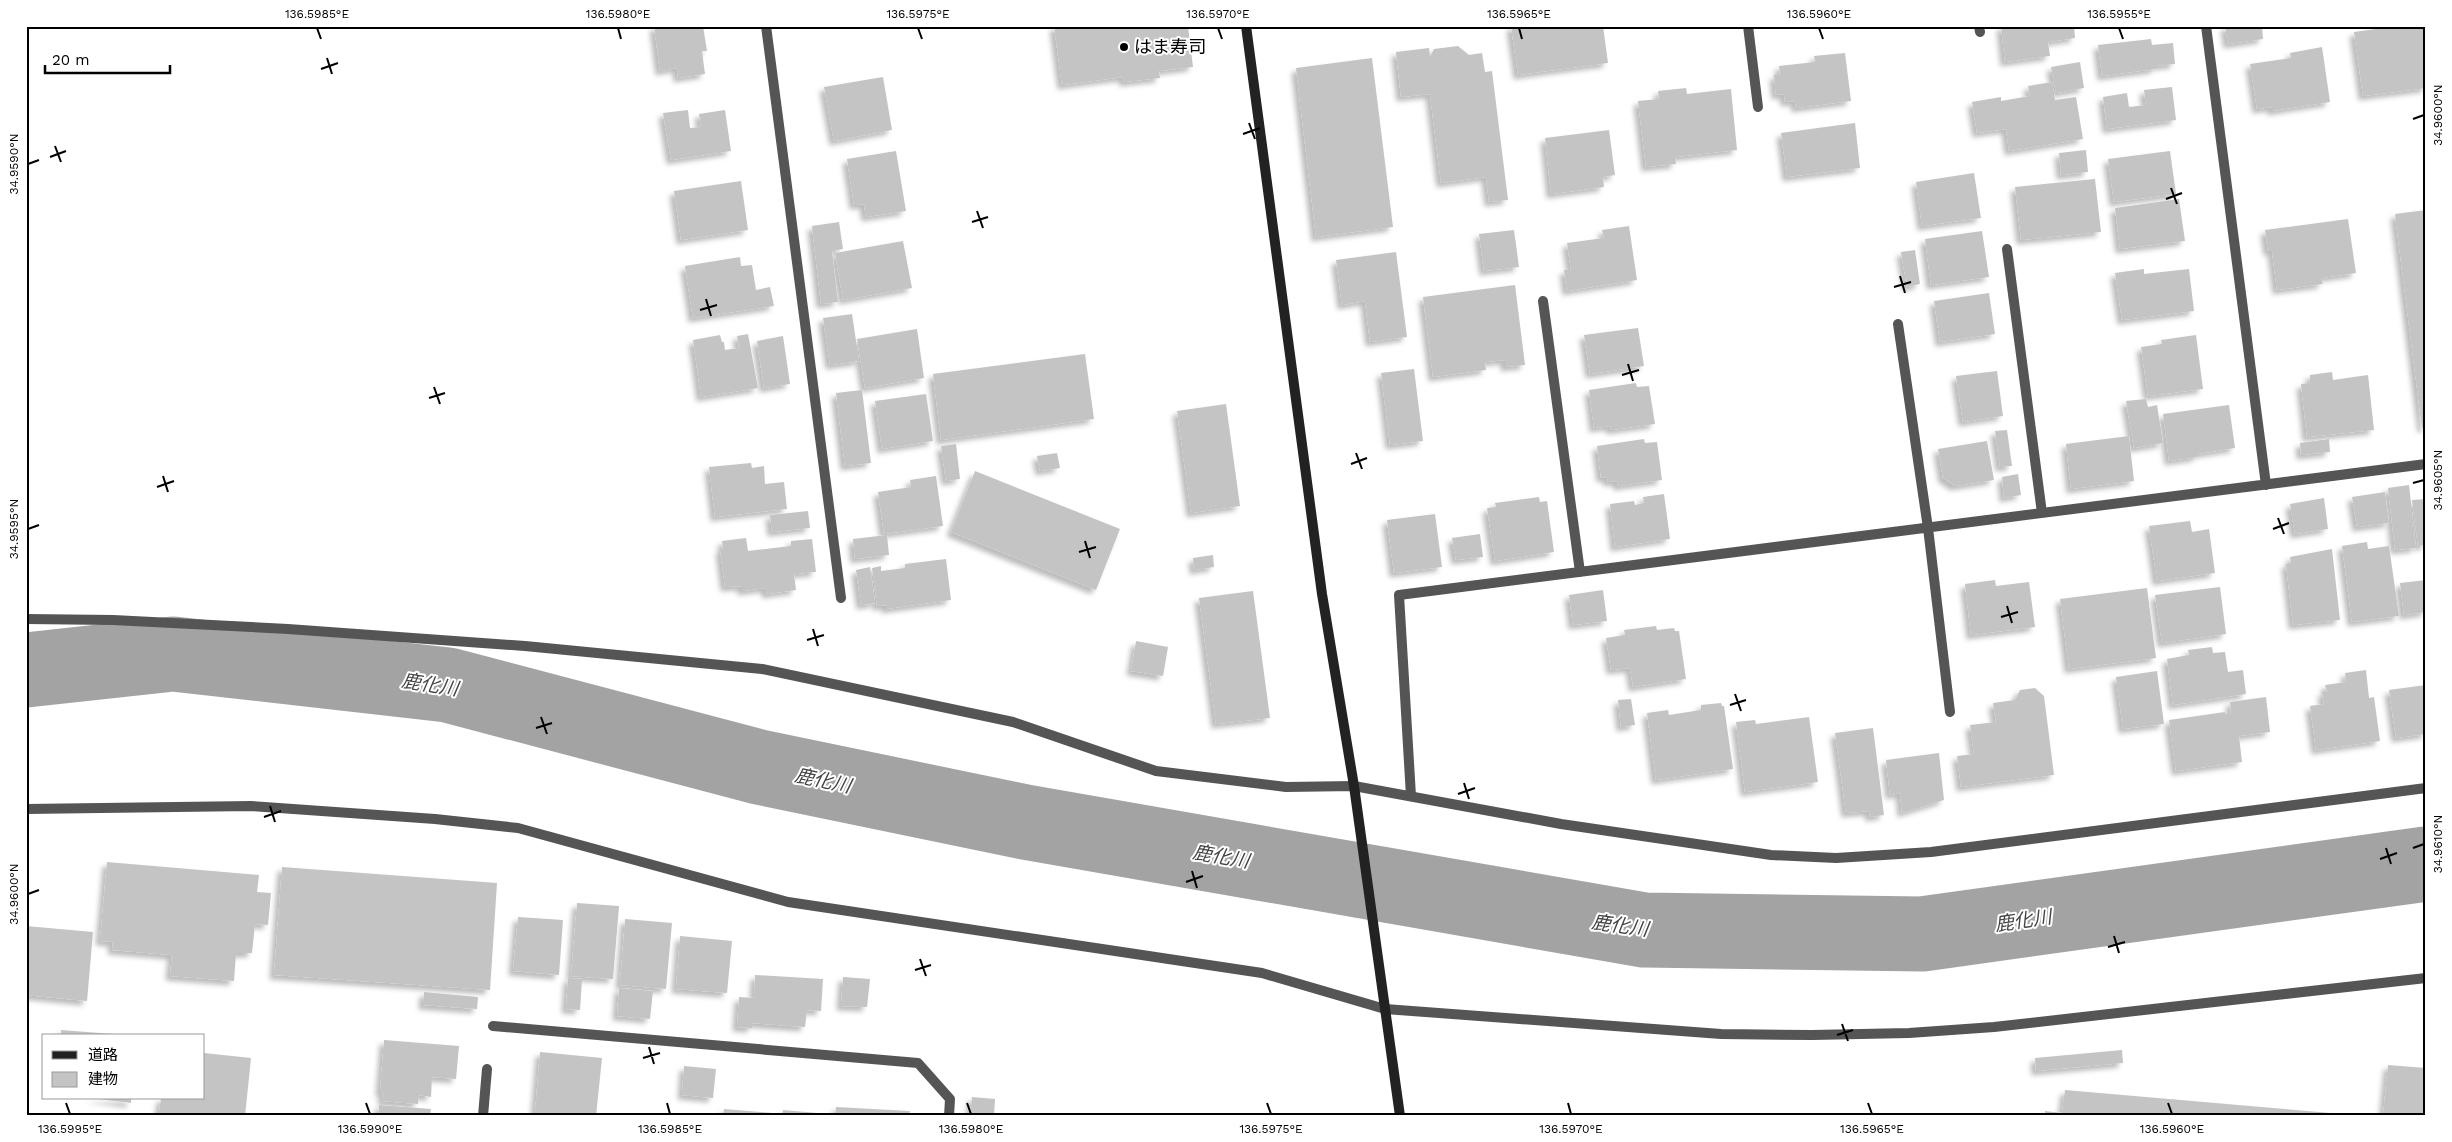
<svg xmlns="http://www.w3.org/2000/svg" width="2452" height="1142" font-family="'Work Sans','Noto Sans JP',sans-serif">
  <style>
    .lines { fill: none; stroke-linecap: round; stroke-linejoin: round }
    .river { stroke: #a3a3a3; stroke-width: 75 }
    .building { fill: #c4c4c4; filter: url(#shadow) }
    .street { stroke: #555; stroke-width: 10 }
    .secondary { stroke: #222; stroke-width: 10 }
    .ticks { fill: none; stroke: #000; stroke-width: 2 }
    .poi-dot { fill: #000; stroke: #fff; stroke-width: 2 }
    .labels { text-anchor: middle; stroke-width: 4; stroke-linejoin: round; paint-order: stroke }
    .poi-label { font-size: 18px; fill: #000; stroke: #fff; text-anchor: start }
    .water-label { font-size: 19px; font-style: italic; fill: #444; stroke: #fff }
    .neatline { fill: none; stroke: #000; stroke-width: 2 }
    .ticks-label { font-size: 12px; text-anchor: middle; fill: #000 }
  </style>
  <defs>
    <filter id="shadow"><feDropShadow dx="-4.5" dy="4.5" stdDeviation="2.5" flood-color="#0004"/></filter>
  </defs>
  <rect width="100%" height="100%" fill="#fff"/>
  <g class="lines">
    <path class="river" d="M26,670L173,654L448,685L759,767L1025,822L1644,930L1922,934L2426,864"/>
  </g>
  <path class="building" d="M654,26H703L707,51H702L705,74L678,78L677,68L660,71Z
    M1054,26H1188L1193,67L1159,71L1160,78L1124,82L1123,77L1062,85Z
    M1511,26H1603L1608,63L1518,75Z
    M2001,26H2074L2075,38L2048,42L2050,56L2005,62Z
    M2225,26H2262L2263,39L2228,44Z
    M2383,26H2426V88L2363,96L2354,32L2383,28Z
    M2151,39L2152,45L2173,43L2175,64L2155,66V69L2102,76L2098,45Z
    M1458,46L1469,55L1482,53L1485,72L1492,71L1508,200L1489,202L1486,177L1441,183L1430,94L1401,97L1396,52L1429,48L1430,57L1434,49Z
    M2322,47L2330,102L2272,111V107L2257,109L2250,64L2291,58L2290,53Z
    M1845,53L1851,101L1796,108L1795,101L1785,102L1784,94L1776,95L1774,75H1780L1779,66L1815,62L1814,56Z
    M1372,58L1393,227L1316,237L1296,68Z
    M2080,62L2084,88L2056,93L2051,67Z
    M883,77L892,130L834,141L824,87Z
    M2052,82L2055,100L2076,97L2083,139L2009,151L2006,129L1977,133L1972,102L2001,97V101L2030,96L2028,86Z
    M2172,87L2176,120L2107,129L2103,97L2127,93L2129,107L2146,105L2144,90Z
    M1686,88L1687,94L1731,89L1737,150L1675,157L1676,164L1646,167L1638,101L1659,99L1658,91Z
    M688,110L690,128L701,127L699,114L725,110L731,151L671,160L663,113Z
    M1855,123L1860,168L1787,177L1781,133Z
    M1609,130L1615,175L1603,177L1604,187L1551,194L1545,138Z
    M2086,150L2088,172L2061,175L2059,153Z
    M896,151L906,211L866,217L864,204L854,205L847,159Z
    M2170,151L2176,194L2114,202L2108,159Z
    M1974,173L1981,218L1922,226L1916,182Z
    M2095,179L2101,232L2021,240L2015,187Z
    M741,181L748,230L681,240L674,191Z
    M2179,199L2185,241L2120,249L2115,208Z
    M2426,210V428H2422L2395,214Z
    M2348,219L2356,273L2321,278L2323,284L2277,290L2272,251H2268L2265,230Z
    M839,222L843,249L832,251L838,302L821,304L812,226Z
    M1629,226L1637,280L1567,291L1564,270H1571L1567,243L1604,238L1602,230Z
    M1514,230L1519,267L1484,271L1479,234Z
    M1982,231L1989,277L1931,285L1925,239Z
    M903,241L912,288L843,300L835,253Z
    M1915,250L1920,284L1907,287L1901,252Z
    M1396,252L1407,337L1370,342L1365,301L1342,305L1336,260Z
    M740,257L741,266L752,265L756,290L770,287L774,306L693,318L685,266Z
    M2144,269V274L2189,269L2194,311L2122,320L2115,273Z
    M1515,285L1525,365L1505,367V360L1485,362L1486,370L1433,377L1423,297Z
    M1989,293L1995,334L1940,342L1934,301Z
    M852,314L859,361L830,365L823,318Z
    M1638,328L1644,366L1590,374L1584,335Z
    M917,329L924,378L865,388L857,339Z
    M748,334L758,388L701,397L693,340L720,335L722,342H724L725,350L739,348L737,336Z
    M2196,335L2203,389L2148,396L2141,347L2162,344L2161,340Z
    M783,336L790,384L764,388L757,341Z
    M1085,354L1094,419L941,440L933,374Z
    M1414,369L1423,441L1390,445L1381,373Z
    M1997,371L2003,416L1963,422L1956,376Z
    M2332,372L2333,380L2368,375L2374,430L2307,437L2301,384L2310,383V375Z
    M1636,383L1637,387L1649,386L1655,424L1611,430L1610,426L1594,428L1589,390Z
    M862,390L871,463L845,466L836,393Z
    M926,394L933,441L882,449L875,401Z
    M2146,399L2148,407L2157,405L2163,443L2134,448L2126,401Z
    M1226,404L1240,506L1191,513L1177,411Z
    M2229,405L2235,448L2197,454V457L2169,461L2163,414Z
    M2007,430L2012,466L2000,467L1995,431Z
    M2129,436L2134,481L2071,489L2066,444Z
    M1644,439L1645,443L1657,442L1662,480L1618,486L1617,481L1608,482L1607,477L1601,478L1597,446Z
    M2329,439L2330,452L2301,455L2300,443Z
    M1987,441L1994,480L1955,486L1943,478L1938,449Z
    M956,444L960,479L946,481L941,446Z
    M1057,453L1060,468L1040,471L1037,456Z
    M751,463L752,468L764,466L765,484L784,482L787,509L715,517L709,467Z
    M975,471L1120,529L1096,590L951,532Z
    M2018,474L2021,495L2004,498L2002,477Z
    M936,476L943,526L884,534L878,492L911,487L910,480Z
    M2409,485L2416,548L2395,550L2388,488Z
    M2385,492L2389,523L2357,527L2352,497Z
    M1664,494L1670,539L1615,547L1610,504L1634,501L1635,505L1644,503L1643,497Z
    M1539,497L1540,502L1547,501L1554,552L1495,561L1487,508L1496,507L1495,503Z
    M2324,498L2328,529L2295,534L2290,504Z
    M2426,499V545L2418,546L2412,500Z
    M808,511L810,528L772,532L770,515Z
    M1435,514L1442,567L1394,573L1387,520Z
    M2190,521L2192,532L2209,529L2215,573L2157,581L2149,526Z
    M1480,534L1483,557L1456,560L1452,538Z
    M887,535L889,555L855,559L853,539Z
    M746,538L748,551L791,546V541L812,539L816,572L794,574L796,590L767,594L765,588L742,591V586L725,587L720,549H723L722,541Z
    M2367,542L2368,549L2389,546L2399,616L2352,622L2342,546Z
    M2332,549L2340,620L2293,625L2286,564L2291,563L2290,557Z
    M1213,555L1214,567L1194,570L1193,558Z
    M946,559L951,600L886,609V605L877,606L872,568L881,566V571L905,568V564Z
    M870,567L875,603L861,605L856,570Z
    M1995,580L1996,586L2029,582L2035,627L1971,635L1965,584Z
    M2426,580V612L2404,615L2400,583Z
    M2220,587L2226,634L2162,643L2155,595Z
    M2147,588L2156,658L2069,669L2060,599Z
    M1603,590L1607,621L1573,625L1569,595Z
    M1253,591L1270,718L1216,724L1199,598Z
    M1656,626L1657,630L1674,628L1675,631H1679L1686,679L1633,687L1630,668L1611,670L1606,638L1625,635L1624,630Z
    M1136,641L1168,647L1163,676L1131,671Z
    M2212,647L2213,653L2225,652L2228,672L2243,670L2246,694L2173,705L2167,659L2189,655L2188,650Z
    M2366,670L2369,698L2374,697L2380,741L2316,750L2310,706L2324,704L2322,692H2327L2325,685L2346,682L2345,673Z
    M2157,671L2164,724L2123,729L2116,677Z
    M2426,685V734L2396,738L2389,690Z
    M2035,688L2044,696L2054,775L1961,787L1957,756L1974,754L1970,725L1996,722L1993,703L2015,700L2020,690Z
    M2266,697L2270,732L2239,736L2242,762L2176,771L2169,720L2225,712V714H2231L2230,702Z
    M1631,699L1635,725L1621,727L1618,700Z
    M1721,703L1722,706H1724L1733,769L1656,780L1647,713L1668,710L1669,715L1701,710V705Z
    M1809,717L1818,782L1745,792L1736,722L1755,720L1756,724Z
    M1873,728L1884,815L1870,817L1869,811L1846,813L1835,733Z
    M1939,753L1944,800L1902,813L1900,793L1890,795L1886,760Z
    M107,862L259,875L257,892L271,893L268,925L255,924L252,953H236L234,981L170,976L172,955L112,950L113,942L100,941Z
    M282,867L497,883L490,990L274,975Z
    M577,903L619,906L613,979L571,976Z
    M518,917L563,920L559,975L513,971Z
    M625,919L672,923L666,989L620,985Z
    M26,926L93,932L87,1001L26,995Z
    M680,936L732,941L727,993L676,989Z
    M755,975L823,979L821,1011L807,1010L805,1027L752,1023V1028L737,1027L739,997L754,998Z
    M843,977L870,979L867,1007L841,1006Z
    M568,978L582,979L580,1010L566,1009Z
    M619,988L653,991L650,1019L617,1016Z
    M424,992L478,997L477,1009L423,1005Z
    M61,1030L113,1034V1036H61Z
    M384,1040L459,1046L456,1079L432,1077L431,1097L419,1095L418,1104L382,1101L383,1092H380Z
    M2122,1050L2123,1063L2036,1071L2035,1058Z
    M540,1052L602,1058L596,1116L535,1113Z
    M204,1053L251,1058L245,1116L159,1114L161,1098H204Z
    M2388,1065L2426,1068V1116H2383Z
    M684,1066L716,1069L713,1098L682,1095Z
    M2065,1090L2342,1114L2341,1116H2045V1111L2062,1113Z
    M972,1097L995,1099L994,1116H970Z
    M90,1098H131V1103Z
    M379,1105L431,1109L430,1116H379Z
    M836,1107L910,1111L909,1116H835Z
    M724,1109L773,1113L772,1116H723Z
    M783,1110L829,1114V1116H782Z"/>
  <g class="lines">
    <path class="street" d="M766,26L841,598
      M1748,26L1758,107
      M1979,26L1980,32
      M2206,26L2266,485
      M2007,249L2042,513
      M1543,301L1580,572
      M1898,324L1928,528L1950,712
      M26,619L113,620L288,629L525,646L762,669L1013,722L1156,771L1286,787L1354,786L1561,824L1771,855L1836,858L1931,852L2426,788
      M1411,796L1399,595L2426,464
      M26,809L251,806L435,819L518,828L788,902L1262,973L1385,1009L1721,1034L1812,1035L1909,1033L1994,1027L2426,978
      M493,1026L918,1063L950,1099L949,1116
      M483,1116L487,1069"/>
    <path class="secondary" d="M1246,26L1322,594L1354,786L1400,1116"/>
  </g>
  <path class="ticks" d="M317,28L321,39M618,28L621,39M918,28L922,39M1218,28L1222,39M1519,28L1522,39M1819,28L1823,39M2119,28L2123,39M327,58L332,74M321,69L338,63M2413,119L2424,115M1249,123L1255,139M1243,134L1260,128M55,146L61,162M50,157L66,151M28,164L39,160M2171,188L2177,204M2166,199L2182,193M977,211L983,228M972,222L988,217M1900,276L1905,293M1894,287L1911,282M706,299L711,316M700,310L717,305M1628,364L1633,381M1622,375L1639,370M434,387L440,404M429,398L445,393M1356,453L1362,469M1351,464L1367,458M163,476L168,492M2413,483L2424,480M157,487L174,481M2278,518L2284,534M28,529L39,525M2273,529L2289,523M1085,541L1090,558M1079,552L1096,547M2007,606L2012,623M2001,617L2018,612M813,629L818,646M807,640L824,635M1735,694L1741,711M1730,705L1746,700M541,717L547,734M536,728L552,723M1464,783L1469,799M1458,794L1475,788M270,806L275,822M264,817L281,811M2386,848L2391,864M2413,848L2424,844M2380,859L2397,853M1192,871L1197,888M1186,882L1203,876M28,894L39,890M2114,936L2119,953M2108,947L2125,942M920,959L926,976M915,970L931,965M1842,1024L1848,1041M1837,1035L1853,1030M649,1047L654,1064M643,1058L660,1053M66,1103L70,1114M366,1103L370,1114M667,1103L670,1114M967,1103L971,1114M1267,1103L1271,1114M1568,1103L1571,1114M1868,1103L1872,1114M2168,1103L2172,1114"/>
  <circle class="poi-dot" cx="1124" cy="47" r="5"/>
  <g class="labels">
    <g class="poi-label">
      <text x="1134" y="53">はま寿司</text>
    </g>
    <g class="water-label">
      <text transform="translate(430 684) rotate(9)" y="7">鹿化川</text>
      <text transform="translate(823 780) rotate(12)" y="7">鹿化川</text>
      <text transform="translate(1221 856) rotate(10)" y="7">鹿化川</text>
      <text transform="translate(2023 920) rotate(-8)" y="7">鹿化川</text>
      <text transform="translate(1620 925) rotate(8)" y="7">鹿化川</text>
    </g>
  </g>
  <rect width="2452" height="1142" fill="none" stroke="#ffffff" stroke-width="55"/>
  <rect x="42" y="1034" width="162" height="65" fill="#ffffff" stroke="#999999"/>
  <rect x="52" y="1051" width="25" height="8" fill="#222222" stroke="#999999"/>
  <text x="88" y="1060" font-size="15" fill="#000000">道路</text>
  <rect x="52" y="1072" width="25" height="15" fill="#c4c4c4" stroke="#999999"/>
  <text x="88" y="1084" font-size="15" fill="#000000">建物</text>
  <path d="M45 65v8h125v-8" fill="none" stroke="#000000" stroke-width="2.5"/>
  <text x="52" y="65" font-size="15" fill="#000000" stroke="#ffffff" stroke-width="4" paint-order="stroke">20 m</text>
  <rect x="28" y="28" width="2396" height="1086" class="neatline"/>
  <g class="ticks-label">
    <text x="317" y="18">136.5985°E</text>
    <text x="618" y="18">136.5980°E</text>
    <text x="918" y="18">136.5975°E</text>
    <text x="1218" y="18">136.5970°E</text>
    <text x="1519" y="18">136.5965°E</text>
    <text x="1819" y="18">136.5960°E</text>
    <text x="2119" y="18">136.5955°E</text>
    <text transform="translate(2438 115) rotate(-90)" y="4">34.9600°N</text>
    <text transform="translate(14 164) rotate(-90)" y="4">34.9590°N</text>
    <text transform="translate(2438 480) rotate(-90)" y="4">34.9605°N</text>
    <text transform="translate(14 529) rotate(-90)" y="4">34.9595°N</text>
    <text transform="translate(2438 844) rotate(-90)" y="4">34.9610°N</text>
    <text transform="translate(14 894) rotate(-90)" y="4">34.9600°N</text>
    <text x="70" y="1133">136.5995°E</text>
    <text x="370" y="1133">136.5990°E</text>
    <text x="670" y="1133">136.5985°E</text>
    <text x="971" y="1133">136.5980°E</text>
    <text x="1271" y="1133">136.5975°E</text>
    <text x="1571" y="1133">136.5970°E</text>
    <text x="1872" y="1133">136.5965°E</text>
    <text x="2172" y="1133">136.5960°E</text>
  </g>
</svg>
